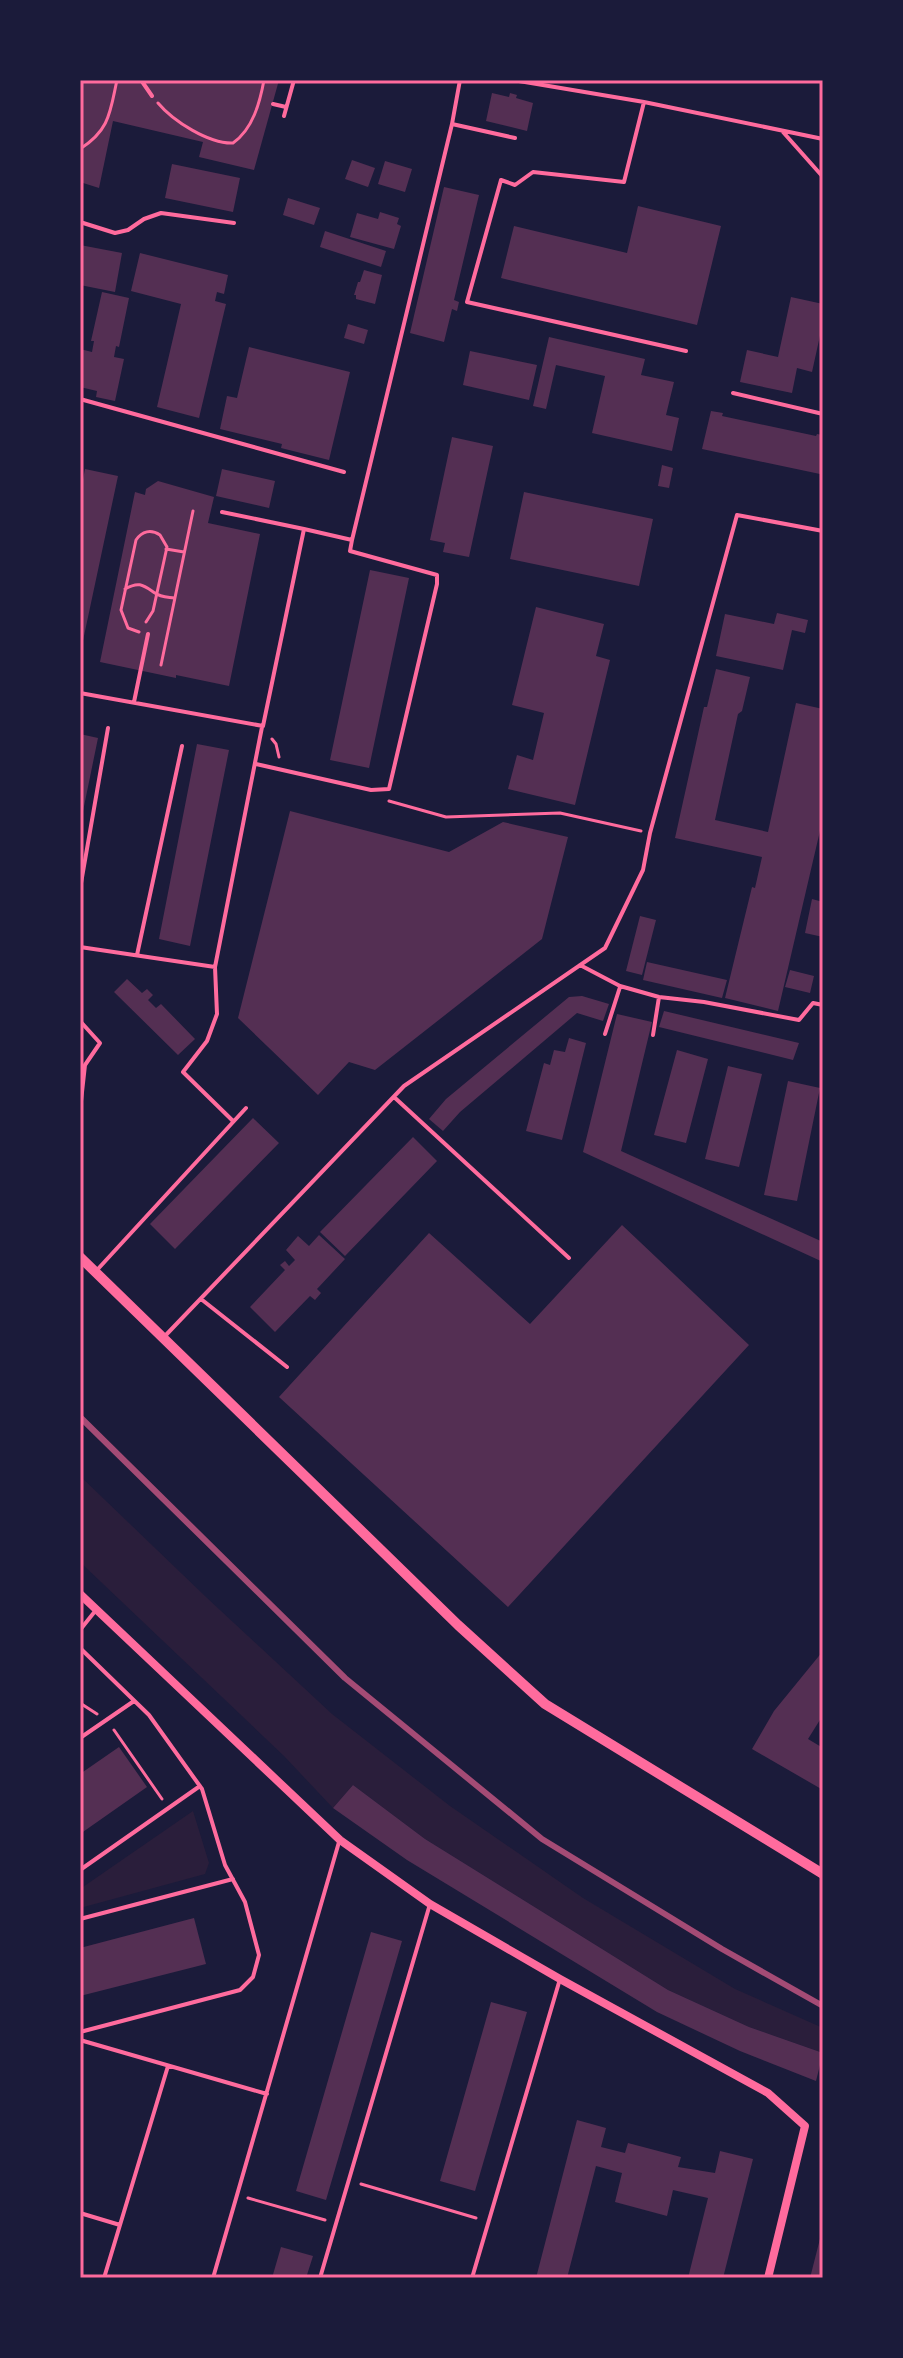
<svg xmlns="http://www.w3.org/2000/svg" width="903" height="2358" font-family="Commissioner,sans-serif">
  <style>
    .green { fill: #2a1e3b }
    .building { fill: #542f53 }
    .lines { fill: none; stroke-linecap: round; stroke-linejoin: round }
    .path { stroke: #ff6b9d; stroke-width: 3 }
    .service { stroke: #ff6b9d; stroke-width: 4 }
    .minor { stroke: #ff6b9d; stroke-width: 8 }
    .tertiary { stroke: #ff6b9d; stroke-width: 10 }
    .rail { stroke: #a44b75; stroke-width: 6 }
    .neatline { fill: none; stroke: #ff6b9d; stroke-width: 3 }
  </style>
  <rect width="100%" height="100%" fill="#1b1b3a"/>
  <path class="green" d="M80,1476L206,1597L332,1714L450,1806L583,1898L735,1989L823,2028V2053L749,2027L668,1990L425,1839L353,1785L333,1808L284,1756L80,1562Z
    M193,1811L209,1863L205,1874L80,1908V1889Z"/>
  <path class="building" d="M80,80H279L254,170L199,157L203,142L113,121L99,188L80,182Z
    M492,93L509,97L510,93L517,95L516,98L533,103L527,131L486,121Z
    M352,160L375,168L368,187L345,179Z
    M385,161L412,169L405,192L378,184Z
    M172,164L240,178L233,212L165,198Z
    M444,187L479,195L454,300L459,302L457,311L452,309L444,342L410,333Z
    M288,198L320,208L314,225L283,215Z
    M638,206L721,226L697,325L501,278L514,226L627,253Z
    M380,212L399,218L397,224L401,226L394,249L350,237L357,213L378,219Z
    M325,231L386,251L381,267L320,247Z
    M80,245L122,253L115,292L80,285Z
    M140,253L228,275L224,294L217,292L215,301L226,304L199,418L157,407L181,304L131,291Z
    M364,270L382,275L375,304L356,299V295H354L358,282H360Z
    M102,292L129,298L119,347L116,346L114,357L124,359L115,401L96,397L97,391L80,387V349L92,352L94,341H91Z
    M791,297L823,304V322L812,372L797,368L792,393L740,382L747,350L778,357Z
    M348,324L368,330L364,344L344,338Z
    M549,337L645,359L641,375L674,382L666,415L679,418L672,451L592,433L605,376L556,365L546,409L533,406Z
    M249,347L350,372L329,460L281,448L282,444L220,429L227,396L237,398Z
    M470,351L537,365L529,400L463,385Z
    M711,411L723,413L722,416L816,436L817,434L823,435V470H821L820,474L702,449Z
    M452,437L493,446L469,557L443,552L445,543L430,540Z
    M662,465L673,468L669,488L658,486Z
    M85,469L118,476L81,650L80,495Z
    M222,469L275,481L269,508L216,496Z
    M158,481L214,497L208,523L260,534L229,686L176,675V678L100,662L135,492L145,495L146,489Z
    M524,492L653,519L639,586L510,559Z
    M370,570L409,578L369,768L330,760Z
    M536,607L604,624L596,656L610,660L575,805L508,789L517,755L533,760L544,713L512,705Z
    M777,613L808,620L805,633L792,630L783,670L716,656L725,614L774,624Z
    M716,669L750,677L742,711L738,714L715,820L768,832L796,703L823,709V818L778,1011L725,998L752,887L755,888L762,857L675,838L704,707H707Z
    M80,734L98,738L81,821H80Z
    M197,744L229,750L190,946L159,939Z
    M290,811L449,852L503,822L568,837L542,939L375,1070L349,1062L318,1095L238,1018Z
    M812,899L823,902V937L805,933Z
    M640,916L656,920L642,975L626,971Z
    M647,962L727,980L722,998L643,980Z
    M790,970L814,976L810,993L785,987Z
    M127,979L142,993L147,989L153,995L148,1000L156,1008L161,1004L195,1039L178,1055L114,992Z
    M582,996L609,1004L603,1021L577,1013L460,1112L443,1131L429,1119L446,1099L569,997Z
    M664,1011L799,1043L793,1060L659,1027Z
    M617,1014L652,1022L621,1151L823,1242V1262L583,1152Z
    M569,1038L586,1043L562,1140L526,1131L544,1063L550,1065L554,1050L565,1052Z
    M677,1050L708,1059L686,1143L654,1135Z
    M728,1066L762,1074L739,1167L705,1159Z
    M788,1081L820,1088L797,1201L764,1195Z
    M253,1118L279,1143L175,1249L150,1224Z
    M413,1137L437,1161L345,1256L320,1232Z
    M622,1225L749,1345L508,1607L279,1397L429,1233L530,1324Z
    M319,1235L345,1259L317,1289L321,1293L315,1300L310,1296L275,1332L250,1307L285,1270L280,1265L285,1261L289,1266L295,1260L286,1250L298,1236L309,1246Z
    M823,1651V1715L808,1739L823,1748V1790L752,1749L774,1711Z
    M119,1747L147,1787L80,1834V1774Z
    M353,1785L425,1839L668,1990L749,2027L823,2053L816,2081L740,2051L657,2012L407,1860L333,1808Z
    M194,1918L206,1964L80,1996V1948Z
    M371,1932L402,1941L326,2200L296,2191Z
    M491,2002L527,2012L475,2191L440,2181Z
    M577,2120L606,2128L601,2147L625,2153L628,2143L681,2157L678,2167L715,2173L720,2151L753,2159L723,2278H688L708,2198L673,2190L667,2216L615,2202L622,2173L596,2166L567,2278H536Z
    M822,2231L823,2278H810Z
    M281,2247L313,2256L306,2278H272Z"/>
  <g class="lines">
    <path class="path" d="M158,103C173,121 209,144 233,143C253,129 260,102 264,80
      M80,149C110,130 110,112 117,80
      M166,549L184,552
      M125,589C139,581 143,585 155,593C160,597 168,597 174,598
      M139,632L128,628L121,610L136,540C142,531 151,529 160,535L167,547L153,611L146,622
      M161,665L193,511
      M272,739L276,744L279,757
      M389,801L446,817L560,813L641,831
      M80,1703L97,1714
      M114,1730L162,1799
      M361,2184L476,2218
      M248,2198L325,2220"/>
    <path class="service" d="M141,80L152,96
      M513,80L644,102L823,139
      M644,102L624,182L533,172L515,185L501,180L467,302L686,351
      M273,104L286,107
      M284,116L294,80
      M452,124L515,138
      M783,132L823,177
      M80,222L115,233L128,230L144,219L161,213L234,223
      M733,393L823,414
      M80,399L344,472
      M222,512L304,529
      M80,693L263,726L304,529L352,540L452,124L460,80
      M134,702L148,634
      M256,764L371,790L389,789L437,584V575L350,551L352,540
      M80,889L108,728
      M80,947L215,967L262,727
      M137,955L182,746
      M580,965L620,986L659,997L704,1002L799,1020L813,1003L823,1005
      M215,967L217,1014L207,1041L183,1072L233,1121
      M80,1021L100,1043L85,1065L80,1110
      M605,1034L620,987
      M653,1035L659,997
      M394,1097L569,1258
      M97,1270L246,1108
      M201,1299L287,1367
      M164,1337L404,1086L605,948L643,870L650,833L737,515L823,531
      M80,1630L96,1610
      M80,1648L149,1715L202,1789L225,1865L245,1902L259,1955L253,1977L240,1990L80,2032
      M80,1738L134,1701
      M80,1870L200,1786
      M80,1919L233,1879
      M80,2040L267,2094
      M80,2213L120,2225
      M104,2278L168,2066
      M213,2278L339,1842
      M320,2278L430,1904
      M472,2278L560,1979"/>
    <path class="minor" d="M80,1594L340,1840L430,1904L560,1979L768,2093L805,2126L768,2278"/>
    <path class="tertiary" d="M80,1257L458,1625L545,1704L823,1874"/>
    <path class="rail" d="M80,1417L345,1678L542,1839L722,1949L823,2006"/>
  </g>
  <rect width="903" height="2358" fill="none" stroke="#1b1b3a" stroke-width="164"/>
  <rect x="82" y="82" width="739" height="2194" class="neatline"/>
</svg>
